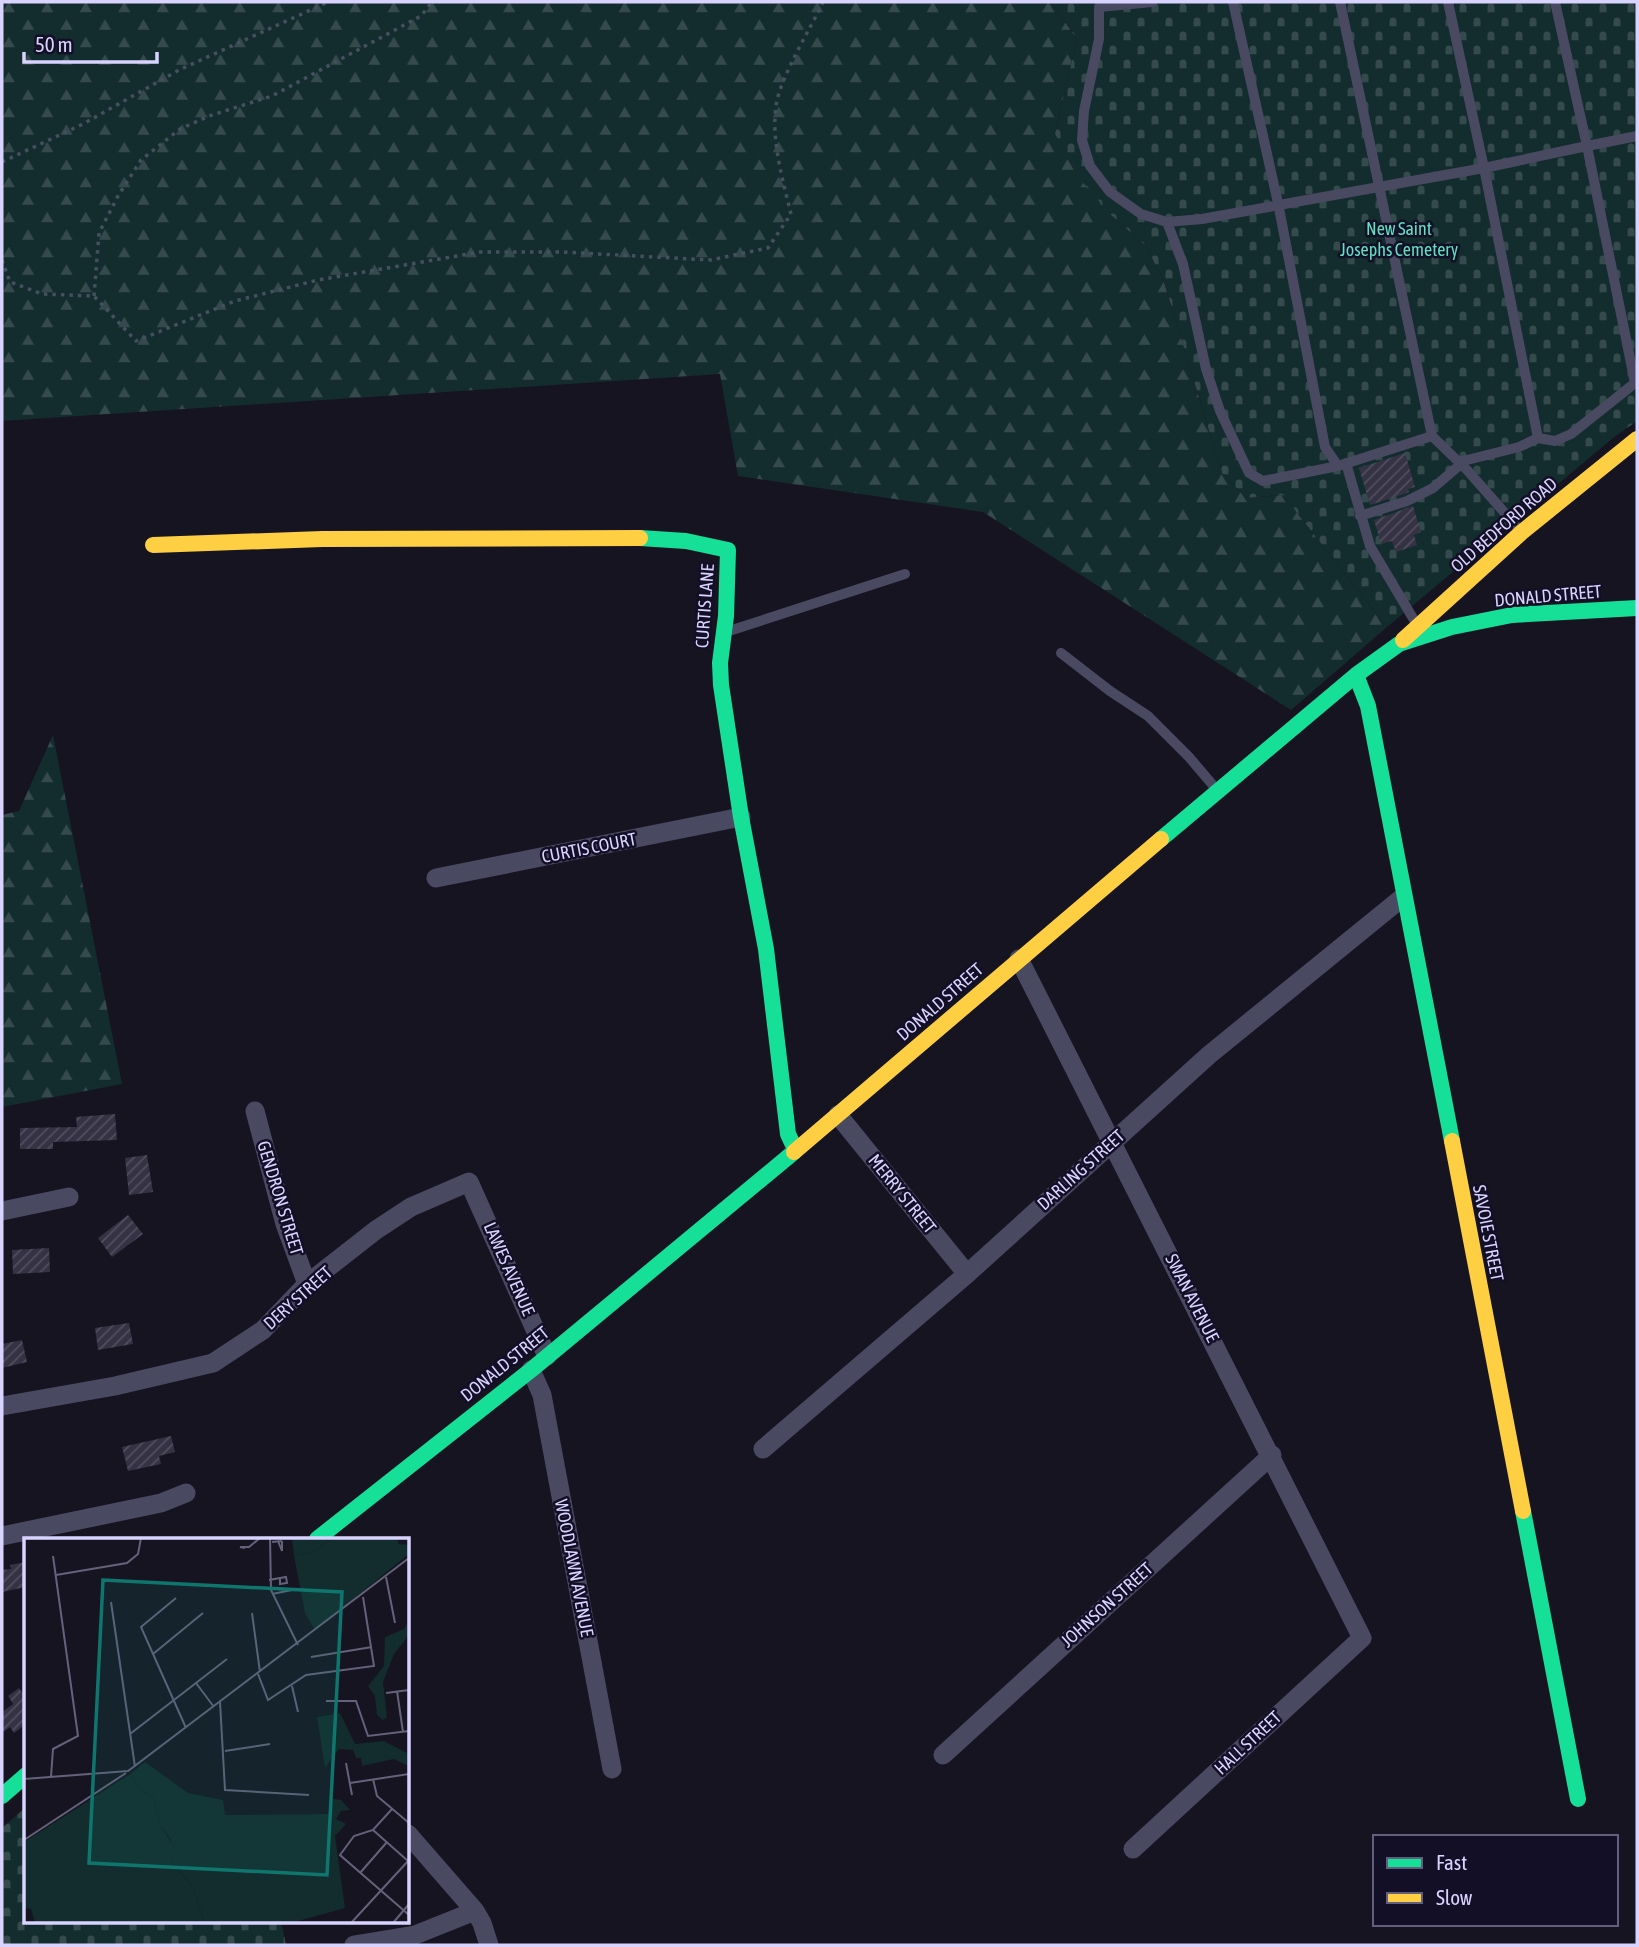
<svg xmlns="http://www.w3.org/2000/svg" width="1639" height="1947" font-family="'Asap Condensed',sans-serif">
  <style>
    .forest { fill: url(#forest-firs) }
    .cemetery { fill: url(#cemetery-stones) }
    .building { fill: url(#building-hatch) }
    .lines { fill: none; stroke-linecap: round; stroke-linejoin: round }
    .path { stroke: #44505f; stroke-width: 3.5; stroke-dasharray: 3.5 5; stroke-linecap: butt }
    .lane { stroke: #4a4962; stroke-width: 10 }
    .street { stroke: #4a4962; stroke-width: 19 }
    .fast { stroke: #16e098; stroke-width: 16 }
    .slow { stroke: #ffcf43; stroke-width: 16 }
    .labels { text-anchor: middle; stroke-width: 5; stroke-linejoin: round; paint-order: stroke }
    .park-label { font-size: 18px; fill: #5fe0c0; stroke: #130f26 }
    .street-label { font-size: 18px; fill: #d9d4ff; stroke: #130f26 }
    .inset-road { fill: none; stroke: #64617a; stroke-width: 2 }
    .view { fill: #0f766e; fill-opacity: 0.15; stroke: #0f766e; stroke-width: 3.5 }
    .inset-edge { fill: none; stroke: #d9d4ff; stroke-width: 3.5 }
  </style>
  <defs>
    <pattern id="forest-firs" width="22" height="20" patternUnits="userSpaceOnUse" patternTransform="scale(1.75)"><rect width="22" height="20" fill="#132c2d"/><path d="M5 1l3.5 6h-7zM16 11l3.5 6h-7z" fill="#354a4c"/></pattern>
    <pattern id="cemetery-stones" width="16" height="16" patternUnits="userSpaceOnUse" patternTransform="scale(1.75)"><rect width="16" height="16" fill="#132c2d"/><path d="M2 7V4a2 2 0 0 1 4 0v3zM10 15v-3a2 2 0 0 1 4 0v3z" fill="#354a4c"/></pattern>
    <pattern id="building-hatch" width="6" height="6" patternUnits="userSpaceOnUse" patternTransform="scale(1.75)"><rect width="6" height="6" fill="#343243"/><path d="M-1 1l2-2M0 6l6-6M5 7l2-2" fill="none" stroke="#514f5f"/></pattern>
  </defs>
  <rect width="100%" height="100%" fill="#161421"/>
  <path class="forest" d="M2,2H1051L1077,39L1055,134L1111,215L1146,246L1164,282L1222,473L1246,498L1283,495L1387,627L1291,710L983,512L738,476L720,374L2,421Z
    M53,735L122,1084L2,1107V815L19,811Z"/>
  <path class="cemetery" d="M1051,2H1637V421L1613,438L1387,627L1283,495L1246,498L1222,473L1164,282L1146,246L1111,215L1084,184L1055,134L1077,39Z
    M26,1807V1921H281L286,1945H2V1828Z"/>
  <path class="building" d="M1405,453L1415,487L1408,489L1409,492L1404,494L1370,505L1359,468Z
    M1413,506L1421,532L1414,535L1417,545L1396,552L1392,541L1381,544L1374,520Z
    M115,1114L117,1140L53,1142V1149H20V1128L77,1127L76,1117Z
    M147,1155L153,1192L129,1195L125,1158Z
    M128,1215L143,1234L112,1257L98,1238Z
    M49,1248L50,1272L13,1274L12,1250Z
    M129,1323L133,1344L98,1350L95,1328Z
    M22,1340L27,1362L2,1368V1344Z
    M171,1436L175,1452L159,1456L161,1464L128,1471L122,1447Z
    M26,1562V1587L2,1592V1570L11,1569L10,1565Z
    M19,1688L24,1695L26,1694V1724L14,1733L10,1727L2,1733V1712L13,1704L8,1696Z"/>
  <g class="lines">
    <path class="path" d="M2,162L83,124L179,70L328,2
      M2,260L10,282L42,294L94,296L136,341L235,301L318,280L480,252H561L711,260L768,248L791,214C783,181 771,140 776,106C780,77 810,30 823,2
      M94,296L99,233L118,196L141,160L180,129L209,116L272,96L421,16L432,2"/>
    <path class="lane" d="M1152,2L1099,7V39L1084,111L1082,140L1090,166L1110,192L1141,214L1167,222L1202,219L1484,168L1538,438L1555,441L1571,434L1635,383L1587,146L1637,136
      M1233,2L1278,203L1325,447L1338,466L1432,436
      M1340,2L1432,436L1467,470L1519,529
      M1448,2L1484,168L1587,146L1555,2
      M1167,222L1183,264L1206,369L1220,411L1249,473L1263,481L1338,466
      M1459,462L1519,447L1538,438
      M1346,463L1370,546L1417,625
      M1360,516L1407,501L1433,488L1461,464
      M729,631L905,574
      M1061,653L1110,691L1148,716L1189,757L1217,790"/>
    <path class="street" d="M436,878L741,817
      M1019,959L1362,1638L1133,1849
      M255,1111L285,1224L307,1284
      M838,1115L967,1274
      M2,1211L69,1197
      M531,1370L542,1395L612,1769
      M2,1406L115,1386L213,1363L263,1330L307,1284L376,1230L411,1207L469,1182L547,1356
      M763,1449L967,1274L1209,1055L1403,897
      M2,1536L161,1503L186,1493
      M943,1755L1272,1455
      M408,1834L475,1911L482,1923L489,1945
      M354,1945L415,1935L475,1911"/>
    <path class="fast" d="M640,538L686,541L728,550L726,616L720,663L721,685L741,817L766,949L788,1134L795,1149
      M1356,675L1368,706L1452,1141
      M1161,839L1356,675L1399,644L1452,627L1512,615L1637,608
      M1523,1511L1578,1799
      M317,1539L531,1370L794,1152
      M2,1796L26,1775"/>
    <path class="slow" d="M153,545L322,539L640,538
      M1403,640L1522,532L1637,439
      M1452,1141L1523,1511
      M794,1152L1161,839"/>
  </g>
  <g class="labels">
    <g class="park-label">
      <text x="1399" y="235">New Saint<tspan x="1399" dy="21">Josephs Cemetery</tspan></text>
    </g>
    <g class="street-label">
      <text transform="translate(1504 525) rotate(-41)" y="6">OLD BEDFORD ROAD</text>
      <text transform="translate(1548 596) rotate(-5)" y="6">DONALD STREET</text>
      <text transform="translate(705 606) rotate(-86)" y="6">CURTIS LANE</text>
      <text transform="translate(589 848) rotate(-11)" y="6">CURTIS COURT</text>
      <text transform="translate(940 1002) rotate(-41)" y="6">DONALD STREET</text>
      <text transform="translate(1081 1170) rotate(-42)" y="6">DARLING STREET</text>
      <text transform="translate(902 1194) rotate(51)" y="6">MERRY STREET</text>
      <text transform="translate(280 1198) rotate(73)" y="6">GENDRON STREET</text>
      <text transform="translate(1488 1233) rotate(79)" y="6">SAVOIE STREET</text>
      <text transform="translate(509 1269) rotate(66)" y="6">LAWES AVENUE</text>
      <text transform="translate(298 1298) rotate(-42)" y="6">DERY STREET</text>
      <text transform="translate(1192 1298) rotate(63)" y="6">SWAN AVENUE</text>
      <text transform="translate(505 1364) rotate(-39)" y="6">DONALD STREET</text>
      <text transform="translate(574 1568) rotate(79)" y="6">WOODLAWN AVENUE</text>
      <text transform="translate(1107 1605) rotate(-42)" y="6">JOHNSON STREET</text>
      <text transform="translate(1248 1743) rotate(-43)" y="6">HALL STREET</text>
    </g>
  </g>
  <g transform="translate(24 1538)">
    <rect width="385" height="385" fill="#161421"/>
    <path d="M268,0H306L292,13L270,18ZM385,82V97L370,116L359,144L363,179L359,182L353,177L351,158L344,148L360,128L361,99L380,91ZM316,175L331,206L360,203L385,216V228L370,221L338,228L337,220H332L329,212L315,211L301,230L293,179ZM121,224L164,255L199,262L201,277L307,276L305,260L317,262L326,272L317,273L312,281L322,286L311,298L321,370L267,385H180L169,349L147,323V302L136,287L129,259L120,255L106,236Z" fill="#132c2d"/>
    <path d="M306,0H373L375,6L385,7V16L291,92L281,75L270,18L292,13ZM106,236L120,255L129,259L136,287L151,310L147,323L169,349L180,385H11L7,371L0,370V304Z" fill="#132c2d"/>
    <path class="inset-road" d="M246,0L247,52L274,107M248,4L257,3L258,4V13L254,3M221,10L216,9H225L236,0M32,37L103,25L114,16L117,0M362,39L371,85M245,42L256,40L262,39L263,45L256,46V40M248,56L273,51M152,60L117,89L162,190M87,64L111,229M228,75L236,134M129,116L179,75M287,119L348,109M234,136L244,162L282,137L350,128L339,59M172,145L190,169M268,148L274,174M373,153L379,194M362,155L385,152M302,163H332L344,198L385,193M196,164L201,252L285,257M106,196L203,121M201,213L246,206M322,225L328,257M27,239L29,211L54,198L29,18M0,241L104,233L385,20M349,241L353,258L385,285M326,245L385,236M368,271L349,292L330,298L316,317L385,377M349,292L384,323M0,302L102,235M336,335L363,304M327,385L385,322M369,385L385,366"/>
    <path class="view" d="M79,42L318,54L303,337L65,325Z"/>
    <rect width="385" height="385" class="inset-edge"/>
  </g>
  <rect width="1639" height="1947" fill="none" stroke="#d9d4ff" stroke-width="7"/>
  <rect x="1373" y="1835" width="245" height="91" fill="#130f26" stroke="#625e7d" stroke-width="2"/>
  <rect x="1387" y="1858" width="35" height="10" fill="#16e098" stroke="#625e7d" stroke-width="2"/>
  <text x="1436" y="1870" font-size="21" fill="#d9d4ff">Fast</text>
  <rect x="1387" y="1893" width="35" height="10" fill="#ffcf43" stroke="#625e7d" stroke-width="2"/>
  <text x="1436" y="1905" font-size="21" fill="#d9d4ff">Slow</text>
  <path d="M24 52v10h133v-10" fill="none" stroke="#d9d4ff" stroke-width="3.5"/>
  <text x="35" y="52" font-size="21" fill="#d9d4ff" stroke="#130f26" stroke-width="5" paint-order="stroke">50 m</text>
</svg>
